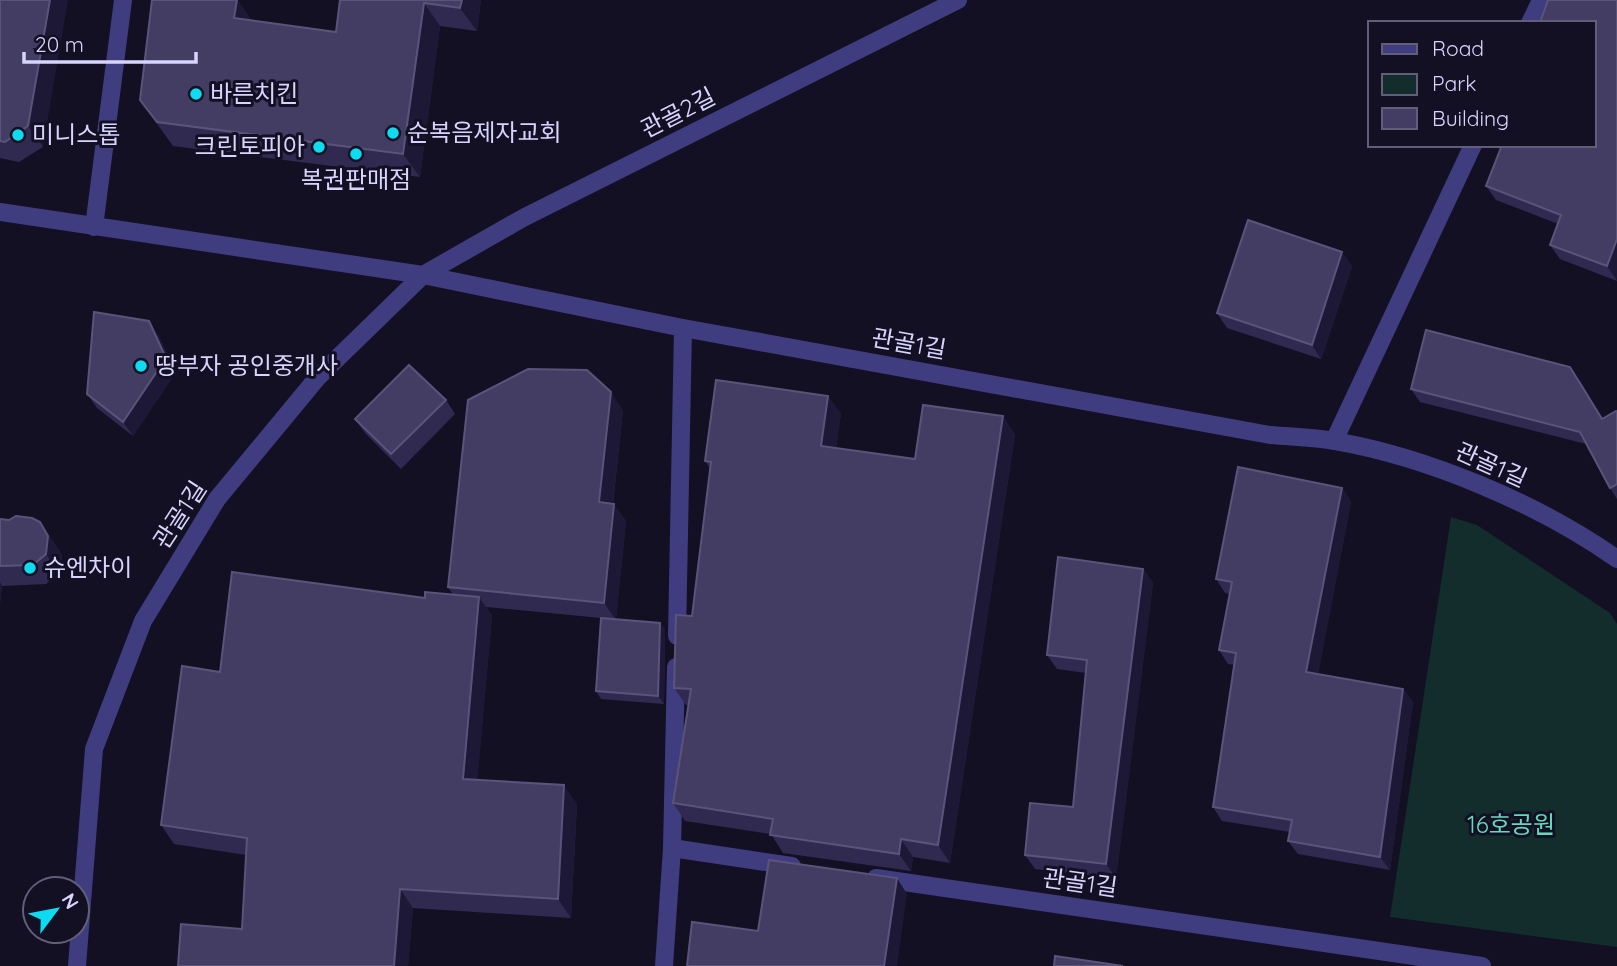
<svg xmlns="http://www.w3.org/2000/svg" width="1617" height="966" font-family="Quicksand,'Noto Sans KR',sans-serif">
  <style>
    .green { fill: #132d2c }
    .lines { fill: none; stroke-linecap: round; stroke-linejoin: round }
    .minor { stroke: #3f3d80; stroke-width: 18 }
    .wall { fill: #312a50 }
    .shaded-wall { fill: #1d1836 }
    .building { fill: #433c63; stroke: #5a547b; stroke-width: 2 }
    .poi-dot { fill: #0ddbf0; stroke: #131023; stroke-width: 2.5 }
    .labels { text-anchor: middle; stroke-width: 6; stroke-linejoin: round; paint-order: stroke }
    .poi-label { font-size: 24px; fill: #d9d4fd; stroke: #131023; text-anchor: start }
    .street-label { font-size: 24px; fill: #d9d4fd; stroke: #131023 }
    .park-label { font-size: 24px; fill: #64d9bb; stroke: #131023 }
  </style>
  <rect width="100%" height="100%" fill="#131023"/>
  <path class="green" d="M1451,517L1477,525L1610,613L1617,624V947L1390,917Z"/>
  <g class="lines">
    <path class="minor" d="M1530,23L1541,0
      M0,212L423,275L683,328L1270,435C1291,437 1313,437 1334,441C1428,457 1539,504 1617,559
      M94,227L123,0
      M1334,441L1473,145
      M677,636L683,328
      M672,848L792,866
      M876,878L1482,966
      M77,966L94,749L143,621L217,499L318,377L423,275L523,218L958,0
      M664,966L672,848L676,667"/>
  </g>
  <path class="wall" d="M0,0L43,147L19,162L0,158Z
    M340,0H481L477,31L440,26L420,177L173,146L140,100L252,20L336,32Z
    M1617,0V281L1560,259L1550,245L1558,224L1496,200L1486,186Z
    M1342,252L1352,266L1321,359L1227,328L1217,313Z
    M158,335L176,372L133,436L97,408L87,394Z
    M1579,379L1603,419L1617,412V499L1610,488L1586,444L1420,402L1411,389Z
    M446,400L455,414L401,469L365,433L355,419Z
    M623,410L613,504L626,521L616,619L660,623L665,630L664,704L601,699L596,691L601,618L486,607L492,616L477,780L577,804L571,918L413,908L408,966H178L242,929L246,855L174,844L161,825L220,672L425,598L453,595L448,587Z
    M841,413L836,448L915,459L1015,434L950,863L913,857L911,871L783,853L771,834L685,821L673,803L688,705H686L674,688L692,616L710,468L705,461Z
    M1342,488L1351,502L1318,674L1403,689L1413,702L1390,870L1298,854L1288,841L1290,832L1222,821L1213,807L1235,665L1228,664L1219,650L1230,594L1225,593L1216,579Z
    M0,519L40,522L62,555L59,573L46,584L2,586L0,603Z
    M1143,569L1153,583L1116,878L1035,869L1025,855L1073,807L1086,673L1057,669L1047,655Z"/>
  <path class="shaded-wall" d="M50,0H68L43,147L28,126Z
    M237,0H238L253,22L234,18Z
    M462,0H481L477,31L460,8Z
    M424,3L440,26L420,177L403,154Z
    M1617,239V281L1607,266Z
    M1342,252L1352,266L1321,359L1312,345Z
    M149,321L158,335L176,372L133,436L123,422Z
    M611,392L623,410L611,520L599,502Z
    M828,396L841,413L834,464L821,446Z
    M1003,416L1015,434L950,863L938,845Z
    M1342,488L1351,502L1316,685L1306,672Z
    M614,504L626,521L616,620L604,603Z
    M40,522L62,555L59,573L46,554Z
    M1143,569L1153,583L1116,878L1106,864Z
    M0,582L2,586L0,603Z
    M479,597L492,616L476,798L463,779Z
    M660,623L665,630L664,704L658,696Z
    M1403,689L1413,702L1390,870L1380,857Z
    M564,785L577,804L571,918L558,899Z
    M901,839L913,857L911,871L899,854Z
    M897,878L907,894L897,966H884Z
    M400,889L413,908L408,966H394Z"/>
  <path class="building" d="M0,0H50L28,126L5,142L0,141Z
    M152,0H237L234,18L336,32L340,0H462L460,8L424,3L403,154L157,122L140,100Z
    M1548,0H1617V239L1607,266L1550,245L1561,215L1486,186L1502,145H1594V23H1540Z
    M1248,220L1342,252L1312,345L1217,313Z
    M94,312L149,321L166,358L123,422L87,394Z
    M1426,330L1570,367L1602,419L1616,411L1617,412V484L1610,488L1580,432L1411,389Z
    M409,365L446,400L391,454L355,419Z
    M528,369L587,370L611,392L599,502L614,504L604,603L448,587L468,400Z
    M716,380L828,396L821,446L915,459L923,405L1003,416L938,845L901,839L899,854L770,835L773,819L673,803L691,689L674,688L676,615L692,616L711,462L705,461Z
    M1238,467L1342,488L1306,672L1403,689L1380,857L1288,841L1292,820L1213,807L1236,653L1219,650L1232,582L1216,579Z
    M16,516L32,518L40,522L48,536L46,554L33,565L0,566V519L9,520Z
    M1058,557L1143,569L1106,864L1025,855L1030,803L1073,807L1087,660L1047,655Z
    M232,572L425,598V592L479,597L463,779L564,785L558,899L400,889L394,966H178L181,924L242,929L247,838L161,825L182,666L220,672Z
    M601,618L660,623L658,696L596,691Z
    M769,860L897,878L884,966H687L692,922L758,931Z
    M1055,956L1123,966H1054Z"/>
  <g class="poi-dot">
    <circle cx="196" cy="94" r="7"/>
    <circle cx="393" cy="133" r="7"/>
    <circle cx="18" cy="135" r="7"/>
    <circle cx="319" cy="147" r="7"/>
    <circle cx="356" cy="154" r="7"/>
    <circle cx="141" cy="366" r="7"/>
    <circle cx="30" cy="568" r="7"/>
  </g>
  <g class="labels">
    <g class="poi-label">
      <text x="210" y="102">바른치킨</text>
      <text x="407" y="141">순복음제자교회</text>
      <text x="32" y="143">미니스톱</text>
      <text x="305" y="155" text-anchor="end">크린토피아</text>
      <text x="356" y="188" text-anchor="middle">복권판매점</text>
      <text x="155" y="374">땅부자 공인중개사</text>
      <text x="44" y="576">슈엔차이</text>
    </g>
    <g class="street-label">
      <text transform="translate(678 113) rotate(-27)" y="8">관골2길</text>
      <text transform="translate(909 344) rotate(10)" y="8">관골1길</text>
      <text transform="translate(1491 465) rotate(24)" y="8">관골1길</text>
      <text transform="translate(180 515) rotate(-57)" y="8">관골1길</text>
      <text transform="translate(1080 883) rotate(8)" y="8">관골1길</text>
    </g>
    <g class="park-label">
      <text x="1511" y="833">16호공원</text>
    </g>
  </g>
  <rect x="1368" y="21" width="228" height="126" fill="#131023" stroke="#625e7a" stroke-width="2"/>
  <rect x="1382" y="44" width="35" height="10" fill="#3f3d80" stroke="#625e7a" stroke-width="2"/>
  <text x="1432" y="56" font-size="21" fill="#d9d4fd">Road</text>
  <rect x="1382" y="74" width="35" height="21" fill="#132d2c" stroke="#625e7a" stroke-width="2"/>
  <text x="1432" y="91" font-size="21" fill="#d9d4fd">Park</text>
  <rect x="1382" y="108" width="35" height="21" fill="#433c63" stroke="#625e7a" stroke-width="2"/>
  <text x="1432" y="126" font-size="21" fill="#d9d4fd">Building</text>
  <g transform="translate(56 910) rotate(58)"><circle r="33" fill="#131023" stroke="#625e7a" stroke-width="2"/>
  <path d="M0-5L12 26L0 18L-12 26Z" fill="#0ddbf0"/>
  <text y="-10" font-size="19" font-weight="bold" text-anchor="middle" fill="#d9d4fd">N</text>
  </g>
  <path d="M24 52v10h172v-10" fill="none" stroke="#d9d4fd" stroke-width="3.5"/>
  <text x="35" y="52" font-size="21" fill="#d9d4fd" stroke="#131023" stroke-width="5" paint-order="stroke">20 m</text>
</svg>
